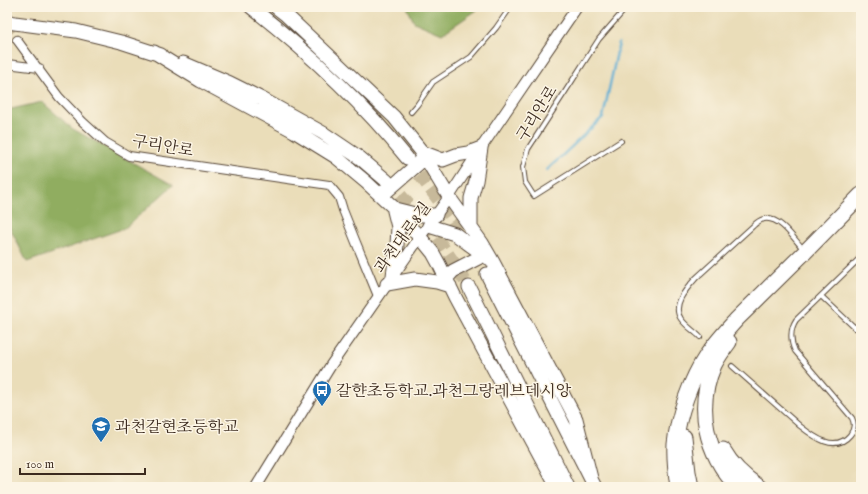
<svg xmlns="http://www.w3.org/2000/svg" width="868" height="494" font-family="'IM FELL English','Noto Serif KR',serif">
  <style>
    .forest { fill: #90ad60; stroke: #666c3f }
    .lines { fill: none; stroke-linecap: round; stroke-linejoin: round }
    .stream { stroke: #57acd3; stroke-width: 2.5 }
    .minor-tunnel { stroke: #c7b99a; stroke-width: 8; stroke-dasharray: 8 4; stroke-linecap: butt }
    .trunk-tunnel { stroke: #c7b99a; stroke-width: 13; stroke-dasharray: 13 6; stroke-linecap: butt }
    .service-casing { stroke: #554535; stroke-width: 6 }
    .minor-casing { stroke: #554535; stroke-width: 10 }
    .tertiary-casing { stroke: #554535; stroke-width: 12 }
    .trunk-casing { stroke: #554535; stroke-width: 15 }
    .motorway-casing { stroke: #554535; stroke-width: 17 }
    .service { stroke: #fff; stroke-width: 4 }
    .minor { stroke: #fff; stroke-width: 8 }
    .tertiary { stroke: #fff; stroke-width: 10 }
    .trunk { stroke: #fff; stroke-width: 13 }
    .motorway { stroke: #fff; stroke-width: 15 }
    .labels { text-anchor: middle; stroke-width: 3; stroke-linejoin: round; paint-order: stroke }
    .street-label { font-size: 16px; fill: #3b2a1e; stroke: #fcf5e5 }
    .poi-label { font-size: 16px; fill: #3b2a1e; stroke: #fcf5e5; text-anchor: start }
  </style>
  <rect width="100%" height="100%" fill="#fcf5e5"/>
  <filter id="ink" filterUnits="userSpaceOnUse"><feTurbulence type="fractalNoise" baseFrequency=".025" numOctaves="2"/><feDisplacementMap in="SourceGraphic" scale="8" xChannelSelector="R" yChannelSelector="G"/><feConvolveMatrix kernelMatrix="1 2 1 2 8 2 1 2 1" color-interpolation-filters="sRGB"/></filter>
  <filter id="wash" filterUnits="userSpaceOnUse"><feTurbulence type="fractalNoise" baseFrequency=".012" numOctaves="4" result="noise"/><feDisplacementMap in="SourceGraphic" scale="16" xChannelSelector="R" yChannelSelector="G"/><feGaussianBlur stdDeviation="0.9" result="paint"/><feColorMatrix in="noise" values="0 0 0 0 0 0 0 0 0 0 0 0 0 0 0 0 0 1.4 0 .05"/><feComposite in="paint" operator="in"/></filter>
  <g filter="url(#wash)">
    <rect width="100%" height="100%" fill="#eaddb9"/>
    <path class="forest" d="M407,7H476L477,10L442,34L414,22Z
      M42,102L73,129L173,185L125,228L27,262L7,222V110Z"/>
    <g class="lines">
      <path class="stream" d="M547,170L603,117L619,43"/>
    </g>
  </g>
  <g filter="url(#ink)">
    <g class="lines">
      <path class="minor-tunnel" d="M7,27L17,40"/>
      <path class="trunk-tunnel" d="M408,159L451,217L487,274
        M387,181C411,206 433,232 452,260C458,269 463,278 469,287"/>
      <defs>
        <path id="service" d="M411,112L417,105L433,82L471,57L496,28L510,8L513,7
          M621,141L534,196L525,182L523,167L528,149L565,92L599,39L627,7
          M821,296L855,328L861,322
          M700,337C694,331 686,326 681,319C671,305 687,288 696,278L753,226C756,223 760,220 764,219C780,216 794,239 804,250
          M732,366L800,426C814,437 835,453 850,435C854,430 855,424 852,418L795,351C790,341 790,329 796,320L861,257"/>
        <path id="minor" d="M17,40L59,97L83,122L105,142L129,156L329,185L339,197L343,210L355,240L378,296
          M7,64L39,68"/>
        <path id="tertiary" d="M256,487L331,365L420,237L449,197L481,148L577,7"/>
        <path id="trunk" d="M251,7C308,52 362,102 407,158
          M276,7L285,14L394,117L422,152L449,197L482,243L493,262L576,419L591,478
          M7,22L76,31L121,42L161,55
          M154,52L201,81L294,131L336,157L366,182L393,207L409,226L420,237L433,253L439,264L455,297L557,487
          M183,63L230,83L262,99L323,133L360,158L387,181
          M422,152L443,160L456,155L468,153L481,148
          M382,192L387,191L418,164L423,155
          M395,209L419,215H436
          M429,226L455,234L488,258
          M471,229V198L476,181L481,148
          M487,274L595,487
          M393,276L397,245L398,227L394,211
          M446,279L453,271L484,255
          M387,284L415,279L437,282L450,286
          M469,287L568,487"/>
        <path id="motorway" d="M729,342C723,350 718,357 714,365C695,408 706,453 737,487
          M684,437L688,472L691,487
          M723,450C732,466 744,477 759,487
          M678,487C676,473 674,459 675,444C678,415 691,379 707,355C716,342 726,331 737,319L805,252L861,195"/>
      </defs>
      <use href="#service" class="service-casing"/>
      <use href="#minor" class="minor-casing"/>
      <use href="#tertiary" class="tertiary-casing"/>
      <use href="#trunk" class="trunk-casing"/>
      <use href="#motorway" class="motorway-casing"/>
      <use href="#service" class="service"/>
      <use href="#minor" class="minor"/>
      <use href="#tertiary" class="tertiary"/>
      <use href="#trunk" class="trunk"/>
      <use href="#motorway" class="motorway"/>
    </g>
  </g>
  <defs>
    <symbol id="bus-pin" viewBox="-11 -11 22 30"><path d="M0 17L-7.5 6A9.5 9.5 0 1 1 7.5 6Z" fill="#1f6fb2" stroke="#fcf5e5"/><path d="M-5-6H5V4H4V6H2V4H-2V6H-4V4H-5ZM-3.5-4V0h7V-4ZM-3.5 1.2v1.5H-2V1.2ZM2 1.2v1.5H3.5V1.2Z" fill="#fff"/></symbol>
    <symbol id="school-pin" viewBox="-11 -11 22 30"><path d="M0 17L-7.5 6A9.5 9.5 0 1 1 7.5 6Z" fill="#1f6fb2" stroke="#fcf5e5"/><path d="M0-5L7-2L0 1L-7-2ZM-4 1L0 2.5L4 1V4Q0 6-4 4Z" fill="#fff"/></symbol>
  </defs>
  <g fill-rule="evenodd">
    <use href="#bus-pin" x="311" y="379" width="22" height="30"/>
    <use href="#school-pin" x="90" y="415" width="22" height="30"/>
  </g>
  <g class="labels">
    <g class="street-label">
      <text transform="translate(536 113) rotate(-58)" y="6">구리안로</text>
      <text transform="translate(163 145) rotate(10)" y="6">구리안로</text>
      <text transform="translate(402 237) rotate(-54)" y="6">과천대로8길</text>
    </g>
    <g class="poi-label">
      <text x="336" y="396">갈햔초등학교.과천그랑레브데시앙</text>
      <text x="115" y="432">과천갈현초등학교</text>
    </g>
  </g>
  <rect width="868" height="494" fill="none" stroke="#fcf5e5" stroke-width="24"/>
  <path d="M20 468v6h125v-6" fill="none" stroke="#3b2a1e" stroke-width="2"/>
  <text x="26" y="468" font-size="12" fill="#3b2a1e" stroke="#fcf5e5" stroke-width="3" paint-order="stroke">100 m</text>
</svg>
